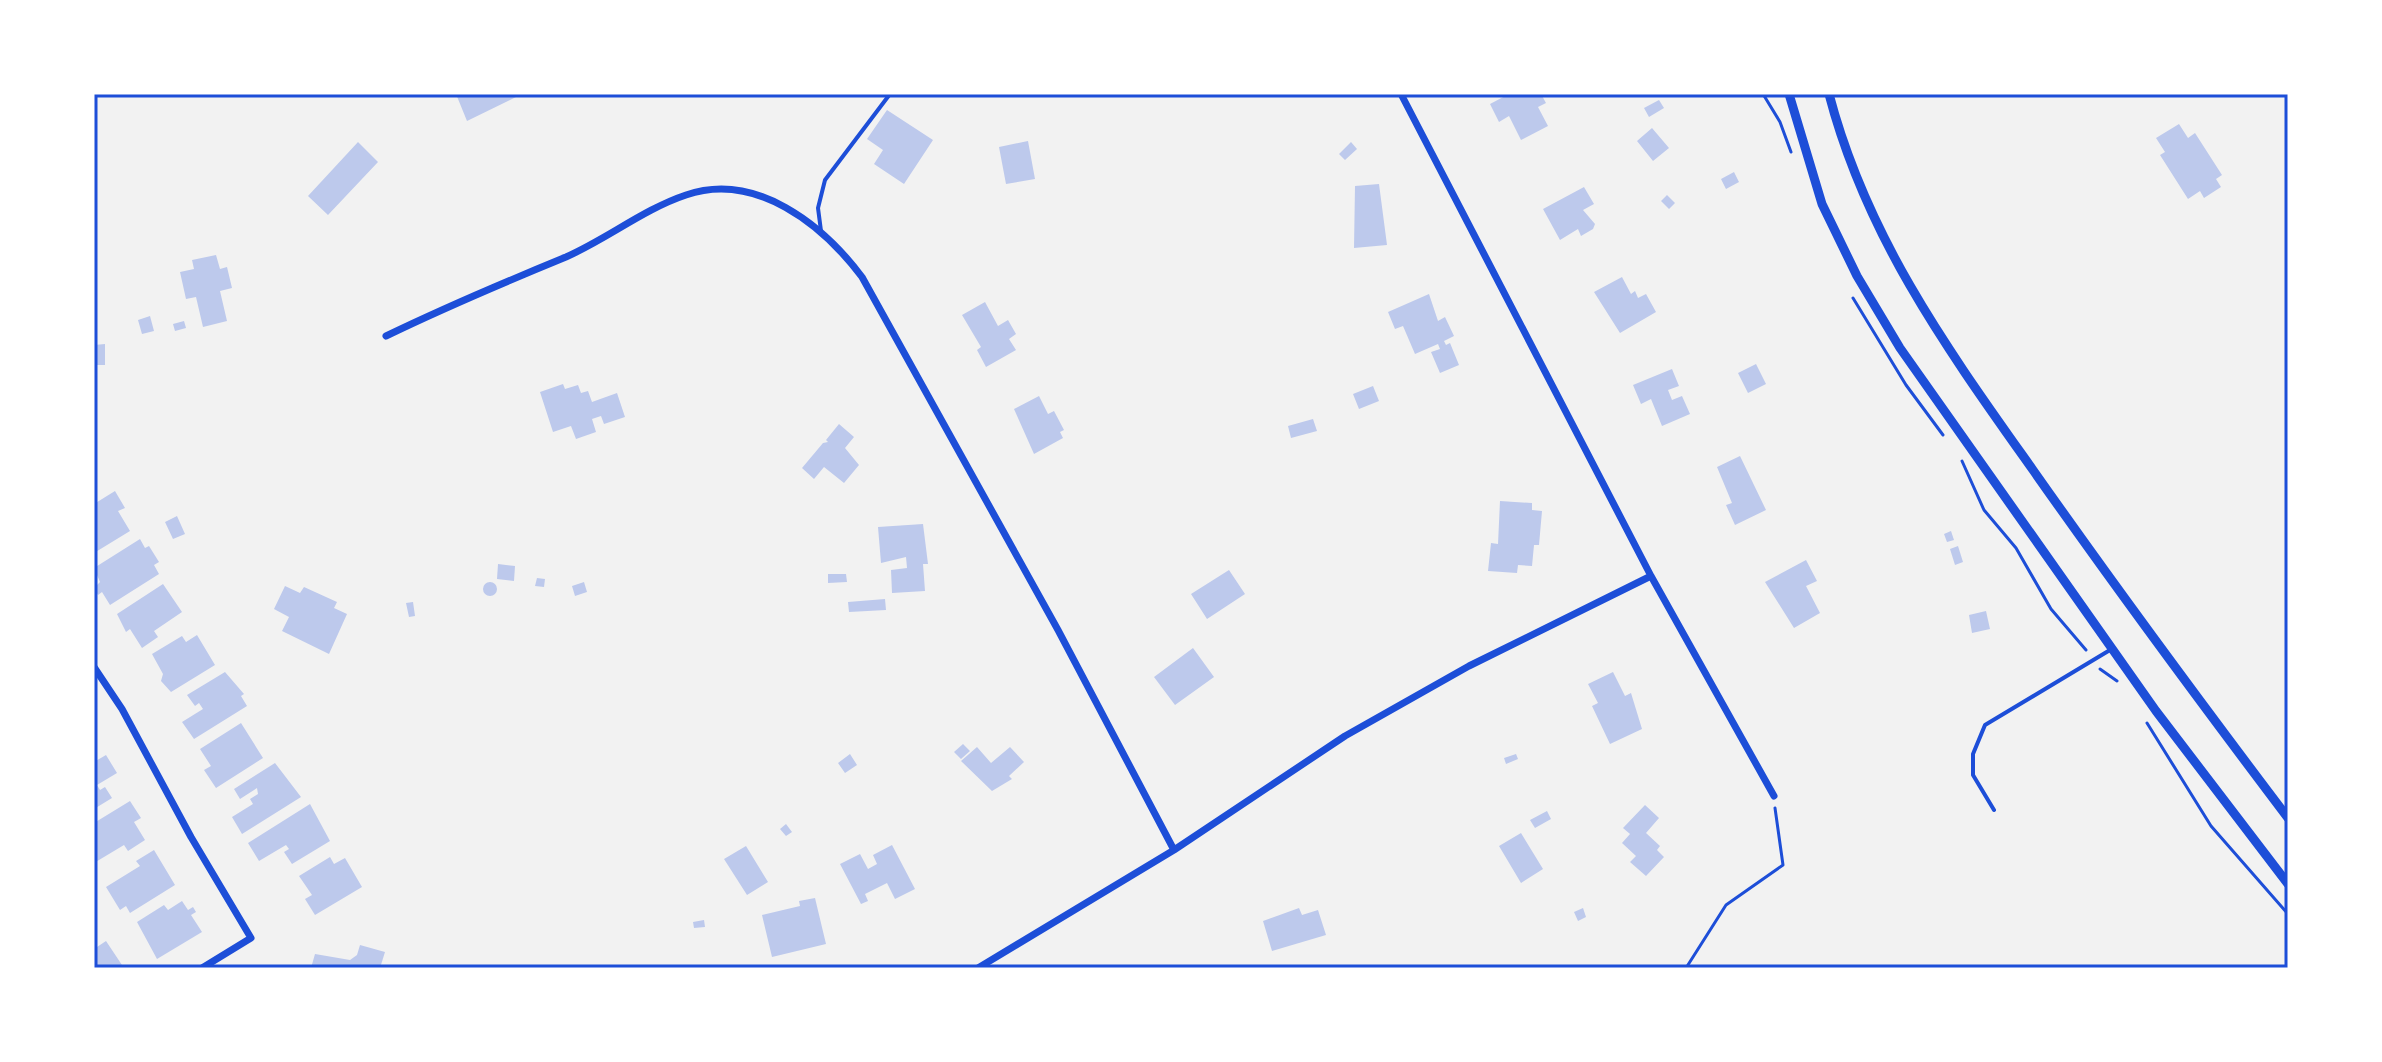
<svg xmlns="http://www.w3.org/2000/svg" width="2382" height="1062" font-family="'PT Sans',sans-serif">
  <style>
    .building { fill: #bdc9ec }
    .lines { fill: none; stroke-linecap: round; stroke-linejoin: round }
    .path { stroke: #1d4ed8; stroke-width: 3 }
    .service { stroke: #1d4ed8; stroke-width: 4 }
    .minor { stroke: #1d4ed8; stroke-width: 7 }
    .tertiary { stroke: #1d4ed8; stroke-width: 9 }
    .neatline { fill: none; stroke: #1d4ed8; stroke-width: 3 }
  </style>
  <rect width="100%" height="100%" fill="#f2f2f2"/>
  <path class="building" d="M456,94H517L518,96L467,121Z
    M1509,94H1541L1546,103L1538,107L1548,126L1521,140L1509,116L1499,122L1490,104Z
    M1659,100L1664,108L1649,117L1644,108Z
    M887,110L933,140L904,184L874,164L883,150L867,139Z
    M2179,124L2188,138L2195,133L2222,175L2216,179L2221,187L2204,198L2200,191L2188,199L2160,155L2165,152L2156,138Z
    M1652,128L1669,148L1653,161L1637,141Z
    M1028,141L1035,179L1006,184L999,147Z
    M358,142L378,162L328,215L308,196Z
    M1351,142L1357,149L1345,160L1339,154Z
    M1734,172L1739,182L1726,189L1721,179Z
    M1379,184L1387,245L1354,248L1355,186Z
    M1584,187L1594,204L1583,210L1595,224L1593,229L1581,236L1578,229L1560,240L1543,209Z
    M1667,195L1675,203L1669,209L1661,201Z
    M216,255L220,269L227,267L232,288L220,291L227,321L203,327L196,297L186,299L180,272L194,269L192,260Z
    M1622,277L1631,294L1635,291L1638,298L1646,294L1656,312L1620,333L1594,292Z
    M1429,294L1438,321L1445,317L1454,336L1444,341L1446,345L1450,343L1459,365L1440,373L1431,352L1440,349L1438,344L1415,354L1403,326L1395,329L1388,312Z
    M985,302L998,326L1008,320L1016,334L1009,339L1016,350L986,367L977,350L981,347L962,315Z
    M150,316L154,331L142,334L138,320Z
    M184,321L186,328L175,331L173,324Z
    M105,344V365H94V345Z
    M1756,364L1766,384L1748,393L1738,373Z
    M1672,369L1679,386L1668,390L1672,400L1682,396L1690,414L1662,426L1651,399L1641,404L1633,385Z
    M563,384L565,389L578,385L581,393L588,391L592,402L617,393L625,417L604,424L601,416L592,419L596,432L576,439L571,426L553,432L540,392Z
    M1373,386L1379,401L1359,409L1353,394Z
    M1039,396L1048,414L1054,411L1064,430L1060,432L1063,438L1034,454L1014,409Z
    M1313,419L1317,431L1291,438L1288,426Z
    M839,424L854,437L845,448L859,465L844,483L824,467L814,479L802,468L823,443L828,442L826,440Z
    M1740,456L1766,510L1735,525L1726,505L1732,503L1717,467Z
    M115,491L125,508L118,511L130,531L94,553V504Z
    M1500,501L1532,503V510L1542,511L1539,545H1534L1532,566L1518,565L1517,573L1488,571L1491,543L1498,544Z
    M177,516L185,534L173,539L165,522Z
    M923,524L928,564H923L925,591L892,593L891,570L907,568L906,557L881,563L878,527Z
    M1951,531L1954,540L1947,542L1944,534Z
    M140,539L145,548L149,546L159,562L154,565L159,574L110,605L102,592L98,595L94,588L100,582L94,568Z
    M1958,546L1963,562L1955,565L1950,549Z
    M1806,560L1817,581L1806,586L1820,613L1794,628L1765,582Z
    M498,564L515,566L514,581L497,579Z
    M1229,570L1245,594L1207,619L1191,594Z
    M828,574H846L847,582L828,583Z
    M537,578L545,579L544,587L535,586Z
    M483 589a7 7 0 1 1 14 0a7 7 0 1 1-14 0Z
    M584,582L587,592L575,596L572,586Z
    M163,584L182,612L154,631L158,637L142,648L130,629L126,632L117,614Z
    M285,586L300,593L304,587L337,602L334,608L347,614L329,654L282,631L289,617L274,609Z
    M885,599L886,610L849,612L848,602Z
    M413,602L415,616L409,617L406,603Z
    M1986,611L1990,629L1972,633L1969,615Z
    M197,635L215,665L171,692L161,681L163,674L152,654L182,636L186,642Z
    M1193,648L1214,677L1175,705L1154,677Z
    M225,672L244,694L241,696L247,706L194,739L182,722L203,709L199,703L195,706L187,695Z
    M1613,672L1625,696L1631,693L1642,729L1610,744L1592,706L1598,703L1588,684Z
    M241,723L263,758L216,788L204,770L211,766L200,749Z
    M963,744L970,751L961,759L954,752Z
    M977,747L991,763L1010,747L1024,762L1009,776L1012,779L992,791L961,761Z
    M850,754L857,765L845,773L838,763Z
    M1516,754L1518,759L1506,764L1504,758Z
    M106,755L117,773L97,785L100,790L105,787L112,798L94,809V762Z
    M275,763L301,797L242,834L232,817L253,804L250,799L258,794L257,788L240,799L234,789Z
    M130,801L141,818L134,822L145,840L128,851L124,845L94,863V823Z
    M310,804L330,841L292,864L284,852L289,849L286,845L259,861L248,843Z
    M1645,805L1659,818L1646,833L1660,846L1657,850L1664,857L1646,876L1630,862L1636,856L1622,843L1630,834L1623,828Z
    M1547,811L1551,819L1535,828L1530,820Z
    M786,824L792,832L786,836L780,829Z
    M1521,833L1543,869L1521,883L1499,846Z
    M892,845L915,889L895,899L887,883L865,894L868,901L861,904L840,864L860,854L868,869L877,864L873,855Z
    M746,846L768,882L747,895L724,859Z
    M154,850L175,885L130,913L126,906L120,910L106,887L140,866L136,861Z
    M330,857L334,864L345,858L362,887L315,915L305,899L312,895L299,876Z
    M815,898L826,944L772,957L762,915L800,906L799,901Z
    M182,901L188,910L193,907L196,912L191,915L202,932L157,959L137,922L164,905L168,910Z
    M1299,908L1302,915L1318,910L1326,935L1272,951L1263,921Z
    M1583,908L1586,917L1578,921L1574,912Z
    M704,920L705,927L694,928L693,922Z
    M106,941L124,968H94V949Z
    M360,945L385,952L380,968H311L315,954L350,960L357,955Z"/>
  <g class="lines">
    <path class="path" d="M1763,94L1780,122L1791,152
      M1853,298L1906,385L1943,435
      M1962,461L1984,510L2016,548L2051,609L2086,650
      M2100,669L2117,681
      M2147,723L2211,826L2288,914
      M1686,968L1726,905L1783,865L1775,808"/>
    <path class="service" d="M821,231L818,208L825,180L890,94
      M1994,810L1973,775V754L1985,725L2110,650"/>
    <path class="minor" d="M1401,94L1651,576L1774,796
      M386,336C446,307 505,282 566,257C607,239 644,209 686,195C756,171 823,225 862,277L1058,630L1174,850
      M94,667L122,709L191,837L251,938L202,968
      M978,968L1174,850L1345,736L1469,666L1651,576"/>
    <path class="tertiary" d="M1789,94L1822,204L1857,276L1900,348L2156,711L2288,884
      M1829,94C1867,239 1948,350 2033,470C2116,588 2201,703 2288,818"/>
  </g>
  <rect width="2382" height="1062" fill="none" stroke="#ffffff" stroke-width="192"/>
  <rect x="96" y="96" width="2190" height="870" class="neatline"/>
</svg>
